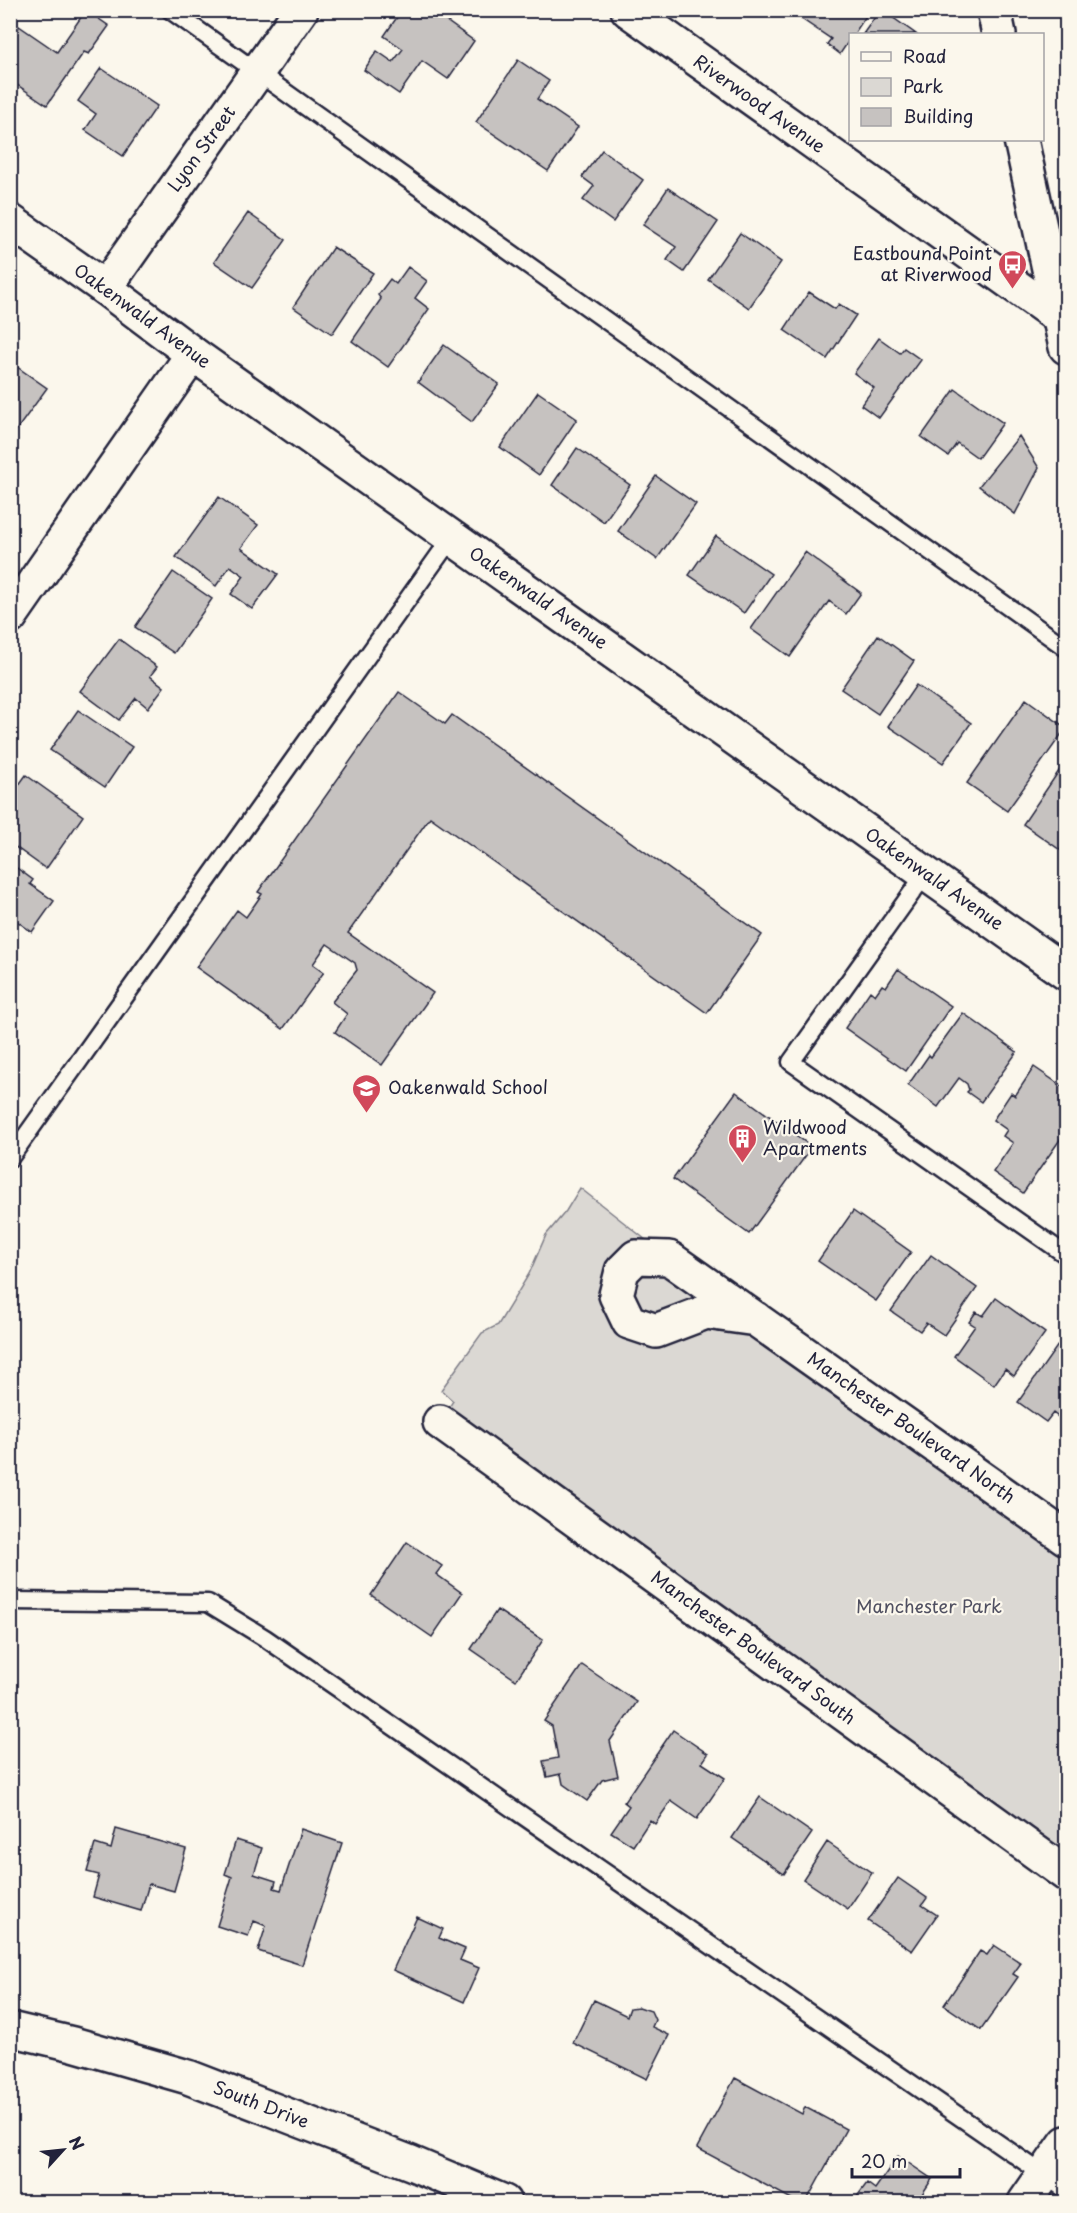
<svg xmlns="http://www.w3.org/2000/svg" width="1077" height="2213" font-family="'Playpen Sans',sans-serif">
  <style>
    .green { fill: #dbd8d3; stroke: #7e7d87; stroke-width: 1.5 }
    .building { fill: #c6c2c0; stroke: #22223b; stroke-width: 1.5 }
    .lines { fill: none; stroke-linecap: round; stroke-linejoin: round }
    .lane-casing { stroke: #22223b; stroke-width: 21 }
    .street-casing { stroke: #22223b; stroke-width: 38 }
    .secondary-casing { stroke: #22223b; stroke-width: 38 }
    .lane { stroke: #fbf7ec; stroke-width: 16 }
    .street { stroke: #fbf7ec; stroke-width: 33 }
    .secondary { stroke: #fbf7ec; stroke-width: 33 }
    .labels { text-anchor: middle; stroke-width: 4.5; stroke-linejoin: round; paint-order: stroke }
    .street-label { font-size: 18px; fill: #22223b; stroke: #fbf7ec }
    .poi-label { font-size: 18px; fill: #22223b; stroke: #fbf7ec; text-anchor: start }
    .park-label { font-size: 18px; fill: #505061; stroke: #fbf7ec }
  </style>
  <rect width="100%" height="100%" fill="#fbf7ec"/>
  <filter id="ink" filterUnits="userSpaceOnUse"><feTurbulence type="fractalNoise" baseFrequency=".0167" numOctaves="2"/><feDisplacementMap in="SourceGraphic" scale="12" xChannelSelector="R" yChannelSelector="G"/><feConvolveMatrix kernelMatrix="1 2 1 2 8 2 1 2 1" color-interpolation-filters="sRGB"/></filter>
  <g filter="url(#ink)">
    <path class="green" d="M580,1188L669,1258L1066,1538V1874L440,1422L453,1401L441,1390L482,1333L498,1325L529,1274L546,1235L566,1211Z"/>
    <path class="building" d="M86,10L109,26L89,54L84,52L47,105L10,80V38L19,26L57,52Z
      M402,10H431L474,41L448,79L422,61L399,94L364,70L377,51L393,62L403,49L384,36Z
      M801,10H866L863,14L866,16L854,34H850V39L840,54L827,44L831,39L800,18L803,12Z
      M880,10H882L916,34H863Z
      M518,60L549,81L537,99L578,127L548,171L476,122Z
      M101,68L157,106L123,156L85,130L96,114L78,101Z
      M602,150L643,180L613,222L583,200L594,186L582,177Z
      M668,188L718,222L684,272L667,260L676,247L643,225Z
      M248,213L286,240L252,288L214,262Z
      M740,233L781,262L749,308L708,279Z
      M333,247L373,273L332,334L293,307Z
      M408,267L427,281L415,298L429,309L388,367L352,341L381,299L378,295L390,279L396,284Z
      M809,292L835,309L839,304L856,315L827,359L784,330Z
      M879,338L900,353L904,348L921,360L879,418L861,405L874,388L854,373Z
      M444,345L499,384L472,422L418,382Z
      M10,362L47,388L15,432L10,429Z
      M955,389L1003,423L978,458L957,443L948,456L921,437Z
      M538,392L577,419L539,475L500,447Z
      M1019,436L1039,468L1015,514L979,486Z
      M577,448L630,485L604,522L552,485Z
      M656,476L696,504L657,559L618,531Z
      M219,497L258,525L241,548L278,574L252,609L231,594L244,576L230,566L216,586L176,557Z
      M716,536L771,574L744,613L689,575Z
      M805,552L861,593L846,614L829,601L790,657L751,629Z
      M173,572L212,599L174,653L135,627Z
      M878,635L914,661L878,714L841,689Z
      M119,639L157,667L150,676L164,687L148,708L136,698L119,720L80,691Z
      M916,685L971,723L943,763L888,726Z
      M399,692L445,724L452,715L762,935L707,1013L430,817L348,933L433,993L382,1065L335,1032L347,1014L332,1002L357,970L355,963L327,944L313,964L324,972L283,1029L196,967L237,910L246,917L262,894L258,892Z
      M1026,699L1066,728L1007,811L967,783Z
      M78,710L132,747L105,787L50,750Z
      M1063,765L1066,767V854L1023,824Z
      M26,775L83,816L46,869L10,843V797Z
      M10,863L33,880L30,884L54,901L32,932L10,916Z
      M898,969L951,1006L906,1071L845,1028L870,991L875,995L882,985L886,987Z
      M963,1013L1017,1052L981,1102L967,1092L969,1090L967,1084L959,1078L938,1107L908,1085L929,1055L931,1057Z
      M1034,1067L1066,1089V1131L1023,1193L993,1172L1013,1143L1003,1136L1007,1130L993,1120L1011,1093L1015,1096Z
      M736,1092L812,1147L749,1234L673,1179Z
      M853,1211L911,1252L876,1301L818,1261Z
      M931,1255L977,1288L944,1335L926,1323L920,1331L891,1311Z
      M996,1298L1045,1333L1014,1376L1005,1369L994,1385L954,1356L975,1326L969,1322L976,1312L983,1316Z
      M1058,1345L1066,1351V1423L1053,1413L1046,1422L1018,1402Z
      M407,1542L442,1566L436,1574L462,1593L432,1637L371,1595Z
      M497,1610L543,1640L516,1680L471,1649Z
      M582,1665L637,1702L610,1741L618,1776L602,1780L587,1801L563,1784L561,1774L547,1777L543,1761L558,1758L552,1726L544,1721Z
      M673,1730L708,1754L702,1763L725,1778L697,1819L671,1801L655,1824L650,1820L633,1846L611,1832L629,1806L624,1802Z
      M760,1797L812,1833L784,1874L732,1838Z
      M116,1829L186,1849L174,1891L149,1884L141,1911L93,1897L99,1875L87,1872L95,1844L111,1849Z
      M301,1829L342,1843L302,1965L258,1951L266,1926L254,1921L248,1936L217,1926L232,1877L225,1874L236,1840L262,1848L254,1874L276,1881L274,1888L281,1890Z
      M827,1842L872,1873L848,1909L803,1879Z
      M898,1878L927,1898L922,1905L937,1915L912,1951L868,1921Z
      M417,1917L443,1929L439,1938L465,1949L460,1960L479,1968L464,2002L393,1970Z
      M994,1945L1021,1963L1013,1974L1018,1977L981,2030L944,2005L980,1951L987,1955Z
      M594,2000L627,2016L630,2008L639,2007L651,2011L655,2020L652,2027L669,2035L647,2079L573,2043Z
      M735,2078L802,2114L805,2107L846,2129L806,2202H797L697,2148Z
      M898,2156L932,2179L917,2202H853L867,2183L875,2189Z"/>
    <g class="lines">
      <defs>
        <path id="lane" d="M170,10L1066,648
          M926,873L791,1062L1066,1255
          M10,1158L452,537
          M10,1601L208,1603L265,1638L1066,2190"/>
        <path id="street" d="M628,10L1066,322
          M105,288L301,10
          M10,617L193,354
          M756,1319L706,1312L656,1331L629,1322L616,1295L622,1271L636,1257L669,1258L1066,1538
          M440,1422L1066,1874
          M10,2029L73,2044L188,2077L411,2163L504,2202
          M1025,2202L1066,2143"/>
        <path id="secondary" d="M994,10L999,34
          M1021,140L1066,347
          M10,221L105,288L193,354L1066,973"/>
      </defs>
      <use href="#lane" class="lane-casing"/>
      <use href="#street" class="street-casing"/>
      <use href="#secondary" class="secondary-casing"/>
      <use href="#lane" class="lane"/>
      <use href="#street" class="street"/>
      <use href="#secondary" class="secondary"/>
    </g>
  </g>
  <defs>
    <symbol id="bus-pin" viewBox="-11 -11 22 30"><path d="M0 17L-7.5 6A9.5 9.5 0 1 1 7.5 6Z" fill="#d1495b" stroke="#fbf7ec"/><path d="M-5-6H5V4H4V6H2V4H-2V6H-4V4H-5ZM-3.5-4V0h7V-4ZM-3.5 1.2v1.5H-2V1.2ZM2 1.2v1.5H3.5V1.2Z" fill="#fff"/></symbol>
    <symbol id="school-pin" viewBox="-11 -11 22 30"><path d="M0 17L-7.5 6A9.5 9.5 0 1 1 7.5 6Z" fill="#d1495b" stroke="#fbf7ec"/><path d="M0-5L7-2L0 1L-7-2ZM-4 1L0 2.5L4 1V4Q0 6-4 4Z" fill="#fff"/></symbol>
    <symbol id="building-pin" viewBox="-11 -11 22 30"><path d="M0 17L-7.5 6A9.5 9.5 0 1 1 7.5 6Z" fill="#d1495b" stroke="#fbf7ec"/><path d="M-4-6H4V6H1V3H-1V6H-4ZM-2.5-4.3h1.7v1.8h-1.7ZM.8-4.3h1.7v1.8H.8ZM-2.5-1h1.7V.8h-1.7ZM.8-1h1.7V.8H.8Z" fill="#fff"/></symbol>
  </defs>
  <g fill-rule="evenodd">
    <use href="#bus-pin" x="996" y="248" width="33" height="45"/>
    <use href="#school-pin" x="350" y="1072" width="33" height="45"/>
    <use href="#building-pin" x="726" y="1122" width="33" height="45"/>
  </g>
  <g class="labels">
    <g class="street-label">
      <text transform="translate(759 104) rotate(35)" y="6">Riverwood Avenue</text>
      <text transform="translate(202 149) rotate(-54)" y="6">Lyon Street</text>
      <text transform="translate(142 316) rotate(36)" y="6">Oakenwald Avenue</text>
      <text transform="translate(538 598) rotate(35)" y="6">Oakenwald Avenue</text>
      <text transform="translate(934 879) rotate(35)" y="6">Oakenwald Avenue</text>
      <text transform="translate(911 1428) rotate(35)" y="6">Manchester Boulevard North</text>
      <text transform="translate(753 1648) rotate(36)" y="6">Manchester Boulevard South</text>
      <text transform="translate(261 2105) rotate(21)" y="6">South Drive</text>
    </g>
    <g class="poi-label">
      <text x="992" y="260" text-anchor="end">Eastbound Point<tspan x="992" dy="21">at Riverwood</tspan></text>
      <text x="388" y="1094">Oakenwald School</text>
      <text x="763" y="1134">Wildwood<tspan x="763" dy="21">Apartments</tspan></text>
    </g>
    <g class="park-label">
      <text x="929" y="1613">Manchester Park</text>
    </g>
  </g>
  <rect width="1077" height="2213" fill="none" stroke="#fbf7ec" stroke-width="36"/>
  <rect x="18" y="18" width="1041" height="2177" fill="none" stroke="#22223b" stroke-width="2" filter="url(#ink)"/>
  <rect x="849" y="33" width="195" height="108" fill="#fbf7ec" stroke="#a4a2a5" stroke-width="1.5"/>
  <rect x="861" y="52" width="30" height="9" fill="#fbf7ec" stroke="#a4a2a5" stroke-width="1.5"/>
  <text x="903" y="63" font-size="18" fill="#22223b">Road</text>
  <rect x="861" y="78" width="30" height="18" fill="#dbd8d3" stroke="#a4a2a5" stroke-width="1.5"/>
  <text x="903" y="93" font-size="18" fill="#22223b">Park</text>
  <rect x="861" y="108" width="30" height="18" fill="#c6c2c0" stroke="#a4a2a5" stroke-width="1.5"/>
  <text x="903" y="123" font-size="18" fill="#22223b">Building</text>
  <g transform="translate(63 2150) rotate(63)" stroke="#fbf7ec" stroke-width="4.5" paint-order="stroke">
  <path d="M0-4.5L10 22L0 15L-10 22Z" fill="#22223b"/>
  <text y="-9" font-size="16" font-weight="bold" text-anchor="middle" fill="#22223b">N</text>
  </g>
  <path d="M852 2168v9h108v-9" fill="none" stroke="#22223b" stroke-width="3"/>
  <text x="861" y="2168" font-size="18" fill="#22223b" stroke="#fbf7ec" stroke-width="4.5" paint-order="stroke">20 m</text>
</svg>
